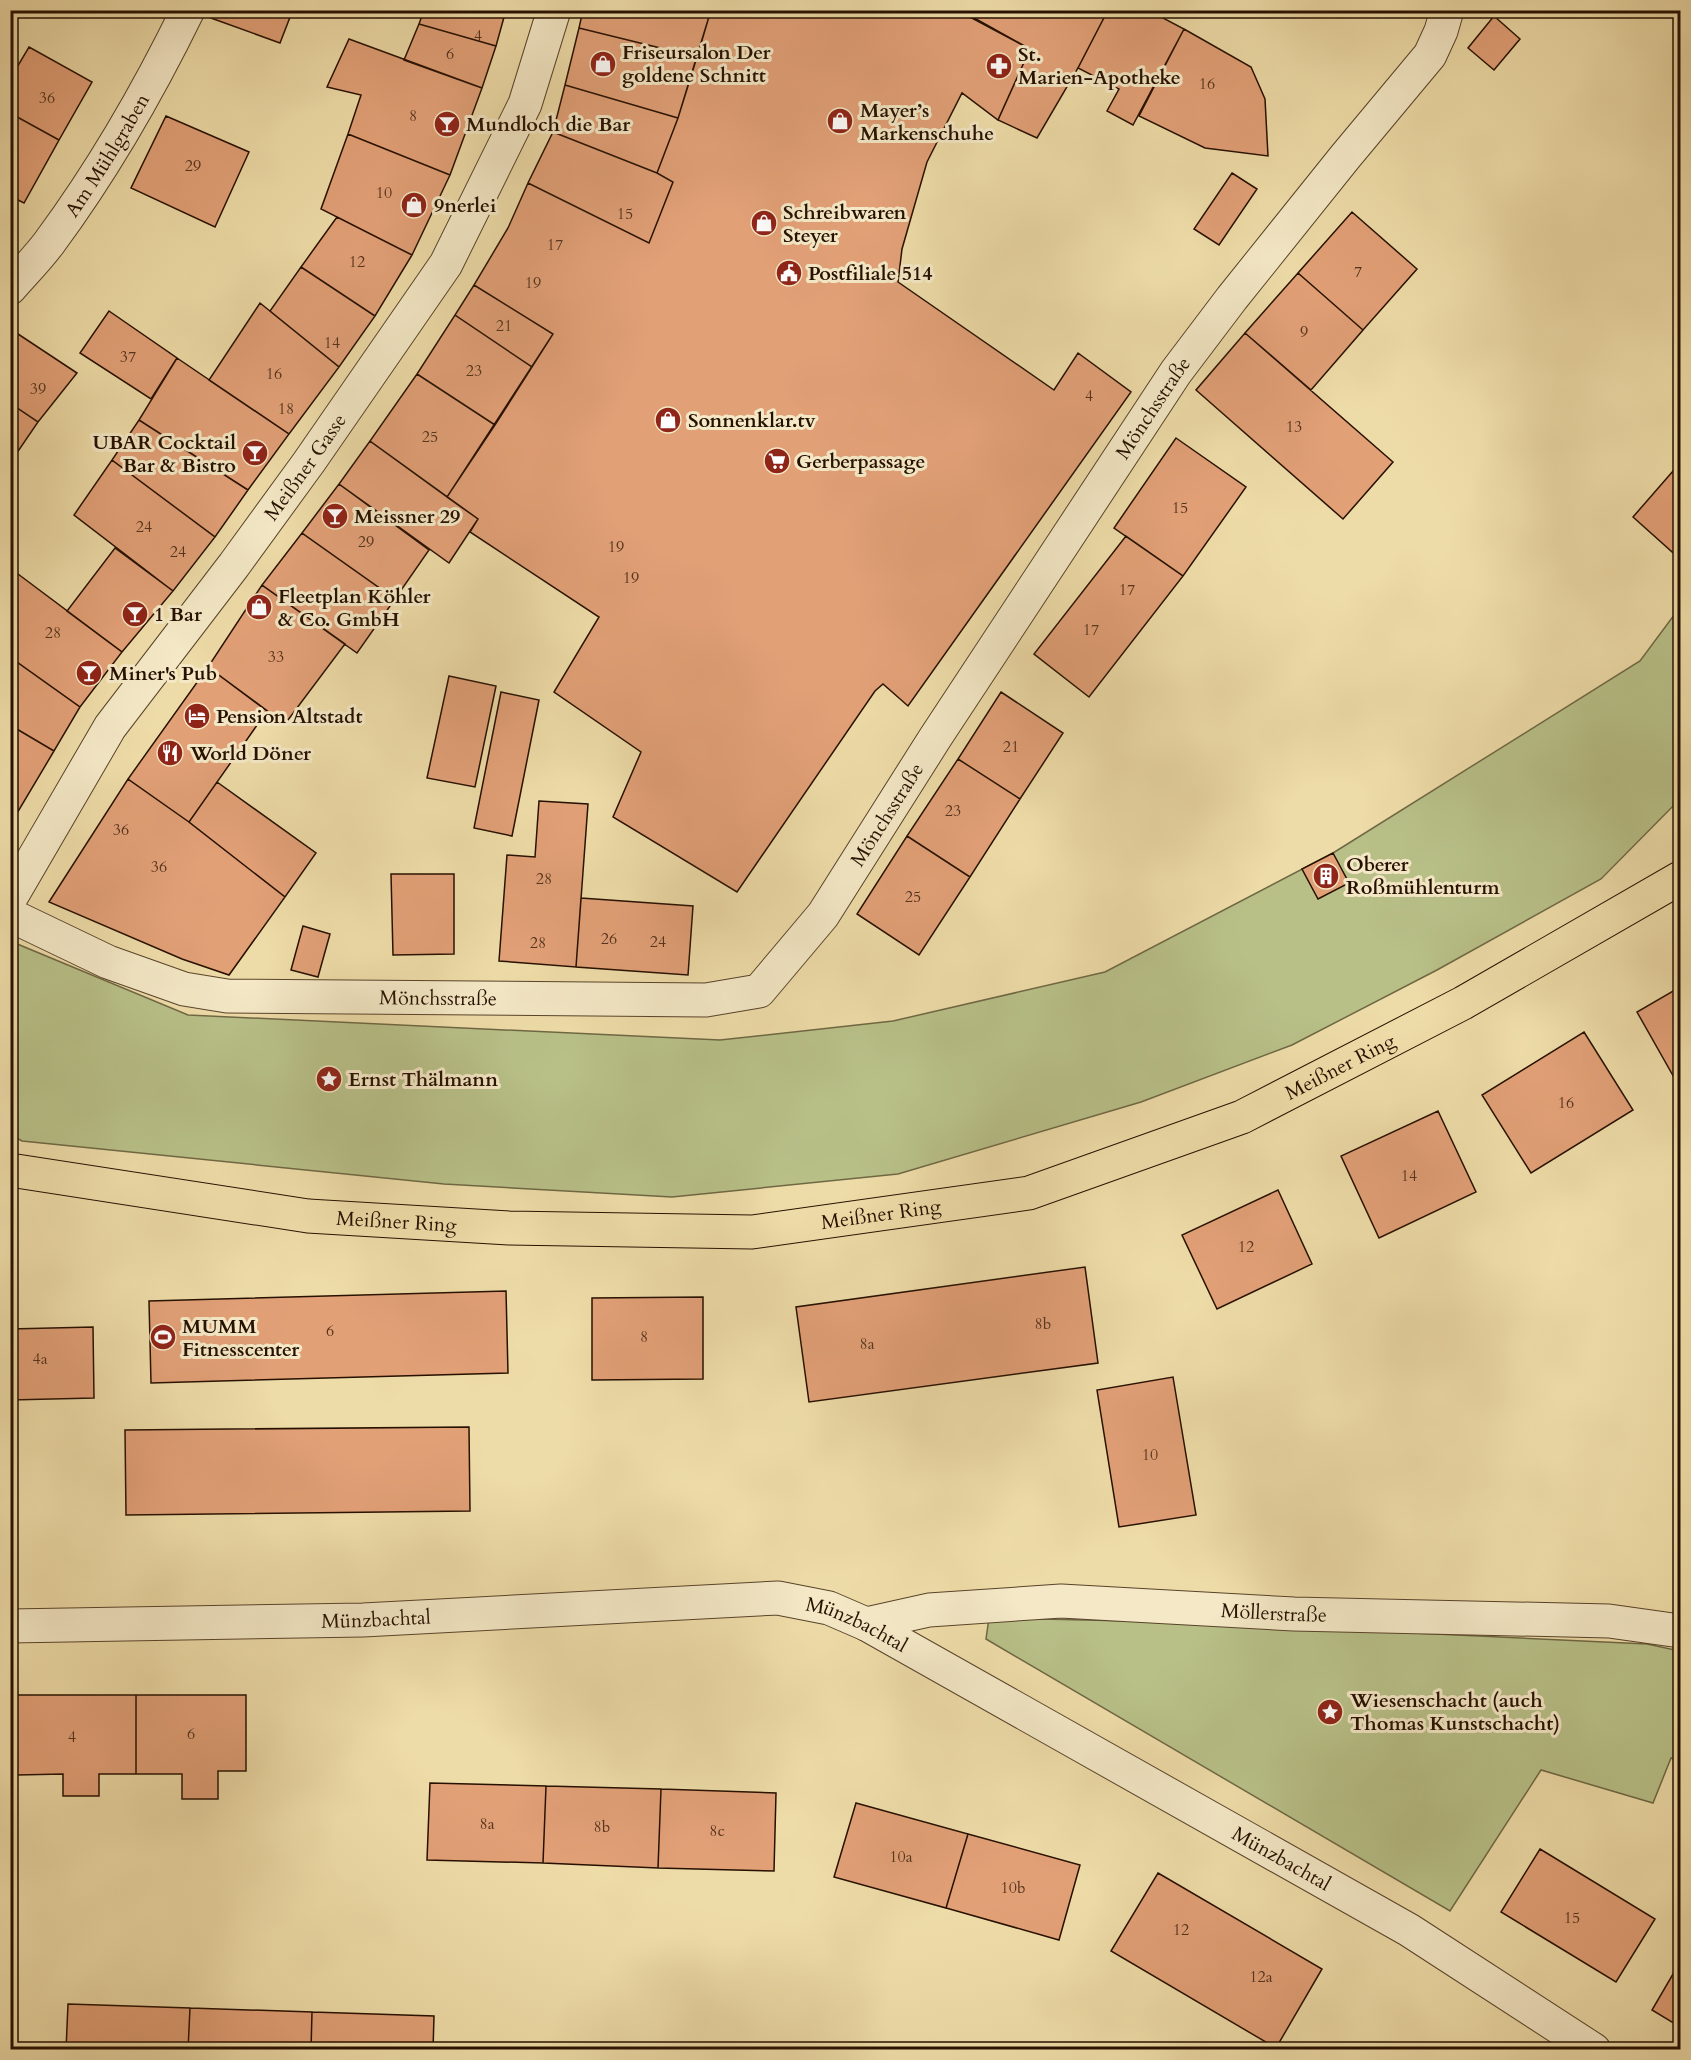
<svg xmlns="http://www.w3.org/2000/svg" width="1691" height="2060" font-family="Cardo,serif">
  <style>
    .green { fill: #b8c088; stroke: #6f6844; stroke-width: 1.5 }
    .building { fill: #e2a077; stroke: #261000; stroke-width: 1.5 }
    .lines { fill: none; stroke-linecap: round; stroke-linejoin: round }
    .minor-casing { stroke: #58432a; stroke-width: 35 }
    .major-casing { stroke: #261000; stroke-width: 35 }
    .minor { stroke: #f4e8c6; stroke-width: 33 }
    .major { stroke: #eedca8; stroke-width: 33 }
    .labels { text-anchor: middle; stroke-width: 6; stroke-linejoin: round; paint-order: stroke }
    .number-label { font-size: 16px; fill: #55341e }
    .poi-label { font-size: 20px; font-weight: bold; fill: #261000; stroke: #f4e8c6; text-anchor: start }
    .street-label { font-size: 20px; fill: #261000; stroke: #f4e8c6 }
  </style>
  <rect width="100%" height="100%" fill="#eedca8"/>
  <filter id="stains"><feTurbulence type="fractalNoise" baseFrequency=".00333" numOctaves="4"/><feColorMatrix values="0 0 0 0 .2 0 0 0 0 .09 0 0 0 0 .02 0 0 0 .5 -.17"/></filter>
  <radialGradient id="worn" r=".72"><stop offset=".6" stop-color="#630" stop-opacity="0"/><stop offset="1" stop-color="#630" stop-opacity=".3"/></radialGradient>
  <path class="green" d="M1680,607V799L1601,879L1437,970L1292,1045L1141,1102L898,1174L672,1197L444,1184L22,1141L11,1135L10,941L188,1015L720,1040L893,1021L1105,972L1333,853L1640,661Z
    M989,1618L1177,1622L1647,1644L1680,1651V1761L1671,1758L1653,1803L1541,1770L1450,1911L986,1639Z"/>
  <path class="building" d="M216,10H288L292,12L280,43L211,18Z
    M424,10H506L496,46L419,24Z
    M583,10H711L697,57L579,28Z
    M711,10H960L1030,49L998,120L962,93L927,162L902,249L898,282L1054,390L1078,353L1131,392L908,706L883,684L875,691L737,892L613,817L641,752L554,692L599,617L470,532L478,519L447,497L553,334L474,285L508,228L528,183L649,243L673,182L657,173L678,118Z
    M969,10H1108L1078,68L1037,138L998,120L1030,49L966,15Z
    M1108,10H1148L1184,29L1133,125L1107,111L1119,89L1078,68Z
    M1494,16L1520,39L1494,70L1468,48Z
    M419,24L496,46L482,88L404,60Z
    M579,28L697,57L678,118L565,85Z
    M1184,29L1251,67L1265,99L1268,156L1205,148L1139,116Z
    M349,39L482,88L450,175L348,134L361,95L327,87Z
    M29,47L92,82L59,140L10,113V79Z
    M565,85L678,118L657,173L553,132Z
    M10,113L59,140L24,203L10,196Z
    M166,116L249,152L215,227L131,188Z
    M553,132L657,173L673,182L649,243L528,183Z
    M348,134L450,175L412,255L321,209Z
    M1232,173L1257,189L1219,245L1194,229Z
    M1352,212L1417,269L1363,330L1298,273Z
    M337,217L412,255L375,316L301,267Z
    M301,267L375,316L339,367L270,311Z
    M1298,273L1363,330L1311,390L1245,333Z
    M474,285L553,334L532,367L455,315Z
    M260,303L339,367L289,434L209,380Z
    M109,311L177,358L151,399L80,353Z
    M455,315L532,367L495,425L417,374Z
    M15,332L77,373L38,422L10,403V338Z
    M1245,333L1393,462L1343,519L1196,390Z
    M177,358L289,434L248,490L139,420Z
    M417,374L495,425L447,497L370,441Z
    M10,403L38,422L10,463Z
    M139,420L248,490L215,537L112,460Z
    M1176,438L1246,487L1183,576L1114,528Z
    M370,441L478,519L449,563L339,484Z
    M112,460L215,537L173,591L74,515Z
    M1680,463V559L1633,517Z
    M339,484L429,550L395,599L302,533Z
    M302,533L395,599L357,653L262,585Z
    M1126,536L1183,576L1089,697L1034,654Z
    M115,548L173,591L122,652L67,611Z
    M10,568L122,652L80,707L10,657Z
    M262,585L345,644L285,724L208,667Z
    M10,657L80,707L54,751L10,725Z
    M208,667L267,711L189,822L128,779Z
    M449,676L496,686L475,787L427,778Z
    M501,692L539,700L512,836L474,828Z
    M1001,692L1063,733L1020,799L958,759Z
    M10,725L54,751L13,820L10,818Z
    M958,759L1020,799L970,877L907,836Z
    M128,779L189,822L285,897L229,975L182,959L49,902Z
    M217,782L316,853L285,897L189,822Z
    M539,801L588,804L576,967L499,961L507,855L535,857Z
    M907,836L970,877L919,955L857,914Z
    M1333,853L1349,883L1318,899L1302,869Z
    M391,874H454V954L393,955Z
    M581,898L693,906L688,975L576,967Z
    M303,926L330,934L318,977L291,970Z
    M1680,987V1088L1637,1012Z
    M1584,1032L1633,1110L1531,1173L1482,1095Z
    M1438,1111L1476,1192L1379,1238L1341,1156Z
    M1278,1190L1312,1264L1217,1309L1182,1235Z
    M1085,1267L1098,1363L809,1402L796,1307Z
    M506,1291L508,1373L151,1383L149,1301Z
    M703,1297V1379L592,1380V1298Z
    M93,1327L94,1398L10,1400V1329Z
    M1173,1377L1196,1515L1119,1527L1097,1390Z
    M469,1427L470,1511L126,1515L125,1430Z
    M17,1695H136V1774H99V1796H63V1774L17,1775Z
    M136,1695H246V1771H218V1799H182V1774H136Z
    M430,1783L546,1786L543,1863L427,1860Z
    M546,1786L661,1789L658,1868L543,1863Z
    M661,1789L776,1793L774,1871L658,1868Z
    M856,1803L968,1834L946,1908L834,1877Z
    M968,1834L1080,1865L1059,1940L946,1908Z
    M1540,1849L1655,1919L1616,1982L1501,1912Z
    M1158,1873L1322,1969L1276,2048L1111,1951Z
    M1680,1962V2027L1652,2010Z
    M68,2004L190,2008L188,2050H66Z
    M190,2008L312,2012L311,2050H188Z
    M312,2012L434,2016L433,2050H311Z"/>
  <g class="lines">
    <defs>
      <g id="minor">
        <path id="s1" d="M10,288C23,273 37,259 49,243C103,170 148,92 188,10"/>
        <path id="s2" d="M10,899L110,727L234,565L309,462L446,264L525,104L554,10"/>
        <path id="s3" d="M10,915L108,962L184,989L227,996L706,1000L759,991L823,915L935,738L1176,372L1232,298L1345,157L1430,55L1441,31L1447,10"/>
        <path id="s4" d="M866,1624L929,1610L1061,1601L1294,1614L1609,1621L1680,1631"/>
        <path id="s5" d="M10,1626L363,1620L778,1598L829,1608L866,1624L1409,1930L1594,2050"/>
      </g>
      <g id="major">
        <path id="s6" d="M10,1170L308,1216L509,1228L752,1232L1029,1193L1242,1117L1463,1003L1680,878"/>
      </g>
    </defs>
    <use href="#minor" class="minor-casing"/>
    <use href="#major" class="major-casing"/>
    <use href="#minor" class="minor"/>
    <use href="#major" class="major"/>
  </g>
  <defs>
    <symbol id="shop-disc" viewBox="-11 -11 22 22"><circle r="9.5" fill="#8f2418" stroke="#f4e8c6"/><path d="M-5-2.5h2.3a2.7 3.5 0 0 1 5.4 0H5L5.5 6h-11ZM-1.5-2.5h3a1.5 2.3 0 0 0-3 0Z" fill="#fff"/></symbol>
    <symbol id="pharmacy-disc" viewBox="-11 -11 22 22"><circle r="9.5" fill="#8f2418" stroke="#f4e8c6"/><path d="M-2-6h4v4h4v4h-4v4h-4v-4h-4v-4h4Z" fill="#fff"/></symbol>
    <symbol id="bar-disc" viewBox="-11 -11 22 22"><circle r="9.5" fill="#8f2418" stroke="#f4e8c6"/><path d="M-6-5H6L.8 .8V4.5H3.5V6h-7V4.5H-.8V.8Z" fill="#fff"/></symbol>
    <symbol id="civic-disc" viewBox="-11 -11 22 22"><circle r="9.5" fill="#8f2418" stroke="#f4e8c6"/><path d="M-.6-6.5H3V-4.5H.6V-3L4-1V1h2V6H-6V1h2V-1L-.6-3ZM-1.2 2.5V6h2.4V2.5Z" fill="#fff"/></symbol>
    <symbol id="supermarket-disc" viewBox="-11 -11 22 22"><circle r="9.5" fill="#8f2418" stroke="#f4e8c6"/><path d="M-6-5.5h2.5l.6 2H6L4.5 2H-2.5L-4.4-4H-6ZM-1.5 3.2a1.3 1.3 0 1 0 .1 0ZM3 3.2a1.3 1.3 0 1 0 .1 0Z" fill="#fff"/></symbol>
    <symbol id="hotel-disc" viewBox="-11 -11 22 22"><circle r="9.5" fill="#8f2418" stroke="#f4e8c6"/><path d="M-6-4.5h1.5V1H6V5H4.5V3h-9V5H-6ZM-4 0a1.8 1.8 0 1 1 3.6 0ZM.5 0V-2.5h3Q6-2.5 6 0Z" fill="#fff"/></symbol>
    <symbol id="restaurant-disc" viewBox="-11 -11 22 22"><circle r="9.5" fill="#8f2418" stroke="#f4e8c6"/><path d="M-5-6h1v4h1v-4h1v4h1v-4h1v5L-1.5 .5V6h-2V.5L-5-1ZM5-6V6H3V1.5H1.5Q1.5-4 5-6Z" fill="#fff"/></symbol>
    <symbol id="building-disc" viewBox="-11 -11 22 22"><circle r="9.5" fill="#8f2418" stroke="#f4e8c6"/><path d="M-4-6H4V6H1V3H-1V6H-4ZM-2.5-4.3h1.7v1.8h-1.7ZM.8-4.3h1.7v1.8H.8ZM-2.5-1h1.7V.8h-1.7ZM.8-1h1.7V.8H.8Z" fill="#fff"/></symbol>
    <symbol id="sight-disc" viewBox="-11 -11 22 22"><circle r="9.5" fill="#8f2418" stroke="#f4e8c6"/><path d="M0-6L1.8-2.2L6-1.7L2.9 1.2L3.7 5.4L0 3.3L-3.7 5.4L-2.9 1.2L-6-1.7L-1.8-2.2Z" fill="#fff"/></symbol>
    <symbol id="stadium-disc" viewBox="-11 -11 22 22"><circle r="9.5" fill="#8f2418" stroke="#f4e8c6"/><path d="M0-5a6.5 5 0 1 0 0 10a6.5 5 0 1 0 0-10ZM-3.5-1.8h7v3.6h-7Z" fill="#fff"/></symbol>
  </defs>
  <g fill-rule="evenodd">
    <use href="#shop-disc" x="588" y="49" width="30" height="30"/>
    <use href="#pharmacy-disc" x="984" y="51" width="30" height="30"/>
    <use href="#shop-disc" x="825" y="106" width="30" height="30"/>
    <use href="#bar-disc" x="432" y="109" width="30" height="30"/>
    <use href="#shop-disc" x="399" y="190" width="30" height="30"/>
    <use href="#shop-disc" x="749" y="208" width="30" height="30"/>
    <use href="#civic-disc" x="774" y="258" width="30" height="30"/>
    <use href="#shop-disc" x="653" y="405" width="30" height="30"/>
    <use href="#bar-disc" x="240" y="438" width="30" height="30"/>
    <use href="#supermarket-disc" x="762" y="446" width="30" height="30"/>
    <use href="#bar-disc" x="320" y="501" width="30" height="30"/>
    <use href="#shop-disc" x="244" y="592" width="30" height="30"/>
    <use href="#bar-disc" x="120" y="599" width="30" height="30"/>
    <use href="#bar-disc" x="74" y="658" width="30" height="30"/>
    <use href="#hotel-disc" x="182" y="701" width="30" height="30"/>
    <use href="#restaurant-disc" x="155" y="738" width="30" height="30"/>
    <use href="#building-disc" x="1311" y="861" width="30" height="30"/>
    <use href="#sight-disc" x="314" y="1064" width="30" height="30"/>
    <use href="#stadium-disc" x="148" y="1322" width="30" height="30"/>
    <use href="#sight-disc" x="1315" y="1697" width="30" height="30"/>
  </g>
  <g class="labels">
    <g class="number-label">
      <text x="478" y="41">4</text>
      <text x="450" y="59">6</text>
      <text x="1207" y="89">16</text>
      <text x="47" y="103">36</text>
      <text x="413" y="121">8</text>
      <text x="193" y="171">29</text>
      <text x="384" y="198">10</text>
      <text x="625" y="219">15</text>
      <text x="555" y="250">17</text>
      <text x="357" y="267">12</text>
      <text x="1358" y="277">7</text>
      <text x="533" y="288">19</text>
      <text x="504" y="331">21</text>
      <text x="1304" y="337">9</text>
      <text x="332" y="348">14</text>
      <text x="128" y="362">37</text>
      <text x="474" y="376">23</text>
      <text x="274" y="379">16</text>
      <text x="38" y="394">39</text>
      <text x="1089" y="401">4</text>
      <text x="286" y="414">18</text>
      <text x="1294" y="432">13</text>
      <text x="430" y="442">25</text>
      <text x="1180" y="513">15</text>
      <text x="144" y="532">24</text>
      <text x="366" y="547">29</text>
      <text x="616" y="552">19</text>
      <text x="178" y="557">24</text>
      <text x="631" y="583">19</text>
      <text x="1127" y="595">17</text>
      <text x="1091" y="635">17</text>
      <text x="53" y="638">28</text>
      <text x="276" y="662">33</text>
      <text x="1011" y="752">21</text>
      <text x="953" y="816">23</text>
      <text x="121" y="835">36</text>
      <text x="159" y="872">36</text>
      <text x="544" y="884">28</text>
      <text x="913" y="902">25</text>
      <text x="609" y="944">26</text>
      <text x="658" y="947">24</text>
      <text x="538" y="948">28</text>
      <text x="1566" y="1108">16</text>
      <text x="1409" y="1181">14</text>
      <text x="1246" y="1252">12</text>
      <text x="1043" y="1329">8b</text>
      <text x="330" y="1336">6</text>
      <text x="644" y="1342">8</text>
      <text x="867" y="1349">8a</text>
      <text x="40" y="1364">4a</text>
      <text x="1150" y="1460">10</text>
      <text x="191" y="1739">6</text>
      <text x="72" y="1742">4</text>
      <text x="487" y="1829">8a</text>
      <text x="602" y="1832">8b</text>
      <text x="717" y="1836">8c</text>
      <text x="901" y="1862">10a</text>
      <text x="1013" y="1893">10b</text>
      <text x="1572" y="1923">15</text>
      <text x="1181" y="1935">12</text>
      <text x="1261" y="1982">12a</text>
    </g>
    <g class="poi-label">
      <text x="622" y="59">Friseursalon Der<tspan x="622" dy="23">goldene Schnitt</tspan></text>
      <text x="1018" y="61">St.<tspan x="1018" dy="23">Marien-Apotheke</tspan></text>
      <text x="860" y="117">Mayer’s<tspan x="860" dy="23">Markenschuhe</tspan></text>
      <text x="466" y="131">Mundloch die Bar</text>
      <text x="434" y="212">9nerlei</text>
      <text x="783" y="219">Schreibwaren<tspan x="783" dy="23">Steyer</tspan></text>
      <text x="808" y="280">Postfiliale 514</text>
      <text x="688" y="427">Sonnenklar.tv</text>
      <text x="236" y="449" text-anchor="end">UBAR Cocktail<tspan x="236" dy="23">Bar &amp; Bistro</tspan></text>
      <text x="796" y="468">Gerberpassage</text>
      <text x="354" y="523">Meissner 29</text>
      <text x="278" y="603">Fleetplan Köhler<tspan x="278" dy="23">&amp; Co. GmbH</tspan></text>
      <text x="154" y="621">1 Bar</text>
      <text x="109" y="680">Miner's Pub</text>
      <text x="216" y="723">Pension Altstadt</text>
      <text x="190" y="760">World Döner</text>
      <text x="1346" y="871">Oberer<tspan x="1346" dy="23">Roßmühlenturm</tspan></text>
      <text x="348" y="1086">Ernst Thälmann</text>
      <text x="182" y="1333">MUMM<tspan x="182" dy="23">Fitnesscenter</tspan></text>
      <text x="1350" y="1707">Wiesenschacht (auch<tspan x="1350" dy="23">Thomas Kunstschacht)</tspan></text>
    </g>
    <g class="street-label">
      <text dy="7" stroke="none"><textPath href="#s1" startOffset="165">Am Mühlgraben</textPath></text>
      <text dy="7" stroke="none"><textPath href="#s3" startOffset="1470">Mönchsstraße</textPath></text>
      <text dy="7" stroke="none"><textPath href="#s2" startOffset="524">Meißner Gasse</textPath></text>
      <text dy="7" stroke="none"><textPath href="#s3" startOffset="984">Mönchsstraße</textPath></text>
      <text dy="7" stroke="none"><textPath href="#s3" startOffset="444">Mönchsstraße</textPath></text>
      <text dy="7" stroke="none"><textPath href="#s6" startOffset="1362">Meißner Ring</textPath></text>
      <text dy="7" stroke="none"><textPath href="#s6" startOffset="876">Meißner Ring</textPath></text>
      <text dy="7" stroke="none"><textPath href="#s6" startOffset="390">Meißner Ring</textPath></text>
      <text dy="7" stroke="none"><textPath href="#s4" startOffset="410">Möllerstraße</textPath></text>
      <text dy="7" stroke="none"><textPath href="#s5" startOffset="366">Münzbachtal</textPath></text>
      <text dy="7" stroke="none"><textPath href="#s5" startOffset="852">Münzbachtal</textPath></text>
      <text dy="7" stroke="none"><textPath href="#s5" startOffset="1338">Münzbachtal</textPath></text>
    </g>
  </g>
  <rect width="1691" height="2060" fill="none" stroke="#eedca8" stroke-width="36"/>
  <rect x="12" y="12" width="1667" height="2036" fill="none" stroke="#261000" stroke-width="3"/>
  <rect x="18" y="18" width="1655" height="2024" fill="none" stroke="#261000" stroke-width="1.5"/>
  <rect width="100%" height="100%" filter="url(#stains)"/>
  <rect width="100%" height="100%" fill="url(#worn)"/>
</svg>
